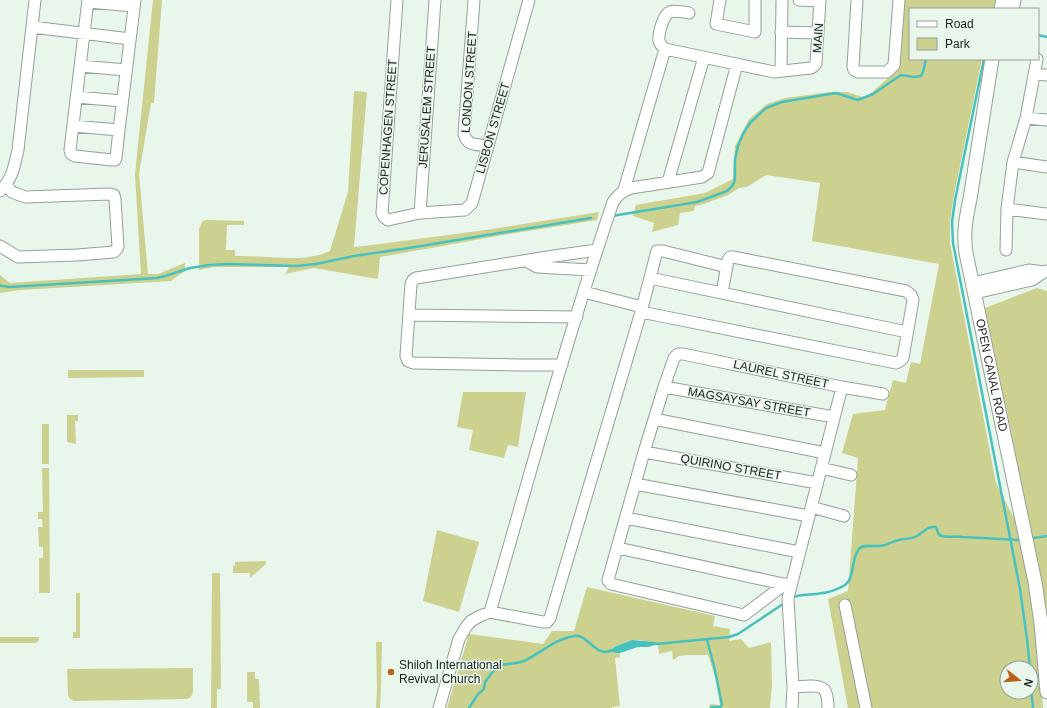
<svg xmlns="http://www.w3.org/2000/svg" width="1047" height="708" font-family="Helvetica,sans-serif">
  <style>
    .green { fill: #ccd18f; fill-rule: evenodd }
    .water { fill: #48c1be }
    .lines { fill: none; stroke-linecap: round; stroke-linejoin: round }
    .stream { stroke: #48c1be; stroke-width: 2.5 }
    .minor-casing { stroke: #94a096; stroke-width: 13 }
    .major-casing { stroke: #94a096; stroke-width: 15 }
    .minor { stroke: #fff; stroke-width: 11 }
    .major { stroke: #fff; stroke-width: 13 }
    .poi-dot { fill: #be5f18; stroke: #e9f6ec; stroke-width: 1.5 }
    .labels { text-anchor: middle; stroke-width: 3; stroke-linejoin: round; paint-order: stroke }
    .street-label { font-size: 12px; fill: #1c201d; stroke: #e9f6ec }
    .poi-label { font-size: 12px; fill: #1c201d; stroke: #e9f6ec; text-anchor: start }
  </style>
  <rect width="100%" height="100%" fill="#e9f6ec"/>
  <path class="green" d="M153,0H162L154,103H151L139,174L148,274H158L185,263V271L171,281L21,290L0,293V275L10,283L141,274L135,174Z
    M904,0H996L993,9H910V59H982L953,200L950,222V243L996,483L1016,522L1030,585L1035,620L1043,708H848L828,599L848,591L858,458L842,453L853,414L885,410L893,380L906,383L911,362L920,364L939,264L812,241L820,183L766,175L747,187L739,188L728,195L701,205L695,206L694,211L680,213L678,225L652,232L654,223L633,216L636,205L705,193L733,179V170L735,146L749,119L767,104L785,98L830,92H847L863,97L870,94L896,71ZM1007,668H1031V692H1007Z
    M354,91L367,92L354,247L380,244L486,230L599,212L597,220L497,236L437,247L380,257L378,279L314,268L285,274L289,267H214L199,270V229L202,222L205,220L244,221V225H227L226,250H235V256C265,255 302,264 330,251L348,192Z
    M1037,288L1047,291V618L1040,571L985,308Z
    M68,370H144V377L68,378Z
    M463,392H526L518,447L508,445L504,458L469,450L473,430L457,427Z
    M67,415H78V421H75L76,444L67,442Z
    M42,424H49V464H42Z
    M42,468H49L50,593H39V558H43V547H39L38,527H43L42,519H38V512H43Z
    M437,530L479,542L459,612L423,601Z
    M266,561V564L250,578V573H233V566H235V562Z
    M212,573H220L221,689H217V708H211Z
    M587,587L715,616L713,626L730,629L729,641L741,639L749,648L771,642L772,685L770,708H709L710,704L720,705L716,679L708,655H688L679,656L673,660L672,651L659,654L658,644L640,640H632L614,647L611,651L616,653H620V657L615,658L620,706L612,707V708H447L469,634L543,644L552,631H574Z
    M76,593H80V638H73V632H76Z
    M0,637H39V640L36,643H0Z
    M376,642H382L381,685L380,708H376L377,688Z
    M193,668V692L191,697L187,699L74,701L70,699L68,695L67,669Z
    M247,672H255V679H259L260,708H253V702H247Z"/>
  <path class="water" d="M632,640L655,642L658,644L648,647H638L620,653H616L611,651L614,647Z"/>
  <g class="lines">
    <path class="stream" d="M1038,35L1047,37
      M984,59L955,200L952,222L953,243L1020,589L1027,639L1030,668
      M612,216L697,202L727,191L733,185L735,179V160L738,146L743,134L750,123L766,108L782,102L836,93L858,100L873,94L901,75L914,77L921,76C925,70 924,65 926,59
      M0,285L2,286L10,287L157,278L165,276L190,268L210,265L227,264L296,266L316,264L354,256L409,248L591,218
      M1033,538L1047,536
      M792,598C799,594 807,595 816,594C826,593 836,591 845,585C855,578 851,558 859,549C863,543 877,548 885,545C890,543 894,541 899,540C905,539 912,539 917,536C924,532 927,526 936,527L939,535C948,539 955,535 963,537L1018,540
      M707,640L714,666L722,705L720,707H712L711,708
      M656,644L729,637L738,634L786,602
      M1031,687L1033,708
      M469,708L478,694L484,689L485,682L491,674L499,665C507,664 516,664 524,661C541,653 555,639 574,636C586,634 593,651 604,652C607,652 610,651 613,650"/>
    <defs>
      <path id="minor" d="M88,0L70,150L71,154L75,156L112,160H115L116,158L119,130L135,0
        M397,0L382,213L384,217L388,220L420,213L465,210L472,203L529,0
        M474,0L464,134C467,146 476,144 488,146
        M720,0L716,24L755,32V0
        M799,0L820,1
        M857,0L853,67L854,70L858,72H887L894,65L899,0
        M88,2L134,6
        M689,13C684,12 676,10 670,12C663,14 658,35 659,41C660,45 663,47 665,49L774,72L811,68L814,66L816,63L820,0
        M32,27L130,39
        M781,32L818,33
        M80,66L126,70
        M781,71L782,0
        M1034,74L1047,75
        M76,97L122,101
        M1026,118L1047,120
        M73,126L119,130
        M1013,162L1047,167
        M668,182L704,57
        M624,190L665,49
        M0,191C13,178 14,167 18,150L35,0
        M1007,209L1047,214
        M420,213L435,0
        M0,246L18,257L77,255L114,252L116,250L118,247L115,199L114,195L110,194L25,197L12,192L6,185
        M1006,250L1007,209L1013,162L1026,118L1037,59
        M526,261L537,267L591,270
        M650,278L907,332
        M973,283L1029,270L1044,272L1047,271
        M584,292L642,307
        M975,293L1032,280L1044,272
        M641,312L896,363L900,361L903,358L913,300L911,295L906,291L733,257H730L728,260L722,293
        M409,315L577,317
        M562,365H521L413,363L408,361L406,356L411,284L413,280L416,278L554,256L597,250
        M664,387L834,417
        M654,419L825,453
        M644,452L817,483
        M821,468L851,475
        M635,484L809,516
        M811,507L844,516
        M626,518L799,552
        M618,548L788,585
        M785,584L744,615L611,584L609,582L608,580L644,452L664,387L674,358L678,354H683L842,387L883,394
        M845,605L866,708
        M490,612C530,475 567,337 613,202C618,195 622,191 631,188L702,177L708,173L737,64
        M793,687C802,687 821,683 825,691C828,696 828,703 828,708
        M439,708L459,639L466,627L471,621L480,616L490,612L543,622H547L550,618L641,312L657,251H663L727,267
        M792,708L793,687L788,598L842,387"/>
      <g id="major">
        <path d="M1001,9L1003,0"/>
        <path d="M1012,9L1014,0"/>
        <path id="s1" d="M992,59L970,199C966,218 963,233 966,253L1035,582L1041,623L1047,692"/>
      </g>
    </defs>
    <use href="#minor" class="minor-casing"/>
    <use href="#major" class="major-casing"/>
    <use href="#minor" class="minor"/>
    <use href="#major" class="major"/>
  </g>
  <circle class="poi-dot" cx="391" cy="672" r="4"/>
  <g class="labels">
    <g class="street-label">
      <text transform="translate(818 38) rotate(-86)" y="4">MAIN</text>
      <text transform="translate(469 82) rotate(-86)" y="4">LONDON STREET</text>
      <text transform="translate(427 107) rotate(-86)" y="4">JERUSALEM STREET</text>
      <text transform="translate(388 127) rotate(-86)" y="4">COPENHAGEN STREET</text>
      <text transform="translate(493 128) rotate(-74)" y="4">LISBON STREET</text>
      <text transform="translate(781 374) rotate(12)" y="4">LAUREL STREET</text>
      <text dy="4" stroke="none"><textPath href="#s1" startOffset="321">OPEN CANAL ROAD</textPath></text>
      <text transform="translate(749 402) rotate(10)" y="4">MAGSAYSAY STREET</text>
      <text transform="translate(731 467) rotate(10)" y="4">QUIRINO STREET</text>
    </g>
    <g class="poi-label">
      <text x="399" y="669">Shiloh International<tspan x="399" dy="14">Revival Church</tspan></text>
    </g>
  </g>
  <rect x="909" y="8" width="130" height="52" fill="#e9f6ec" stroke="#97a099"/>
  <rect x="917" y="21" width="20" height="6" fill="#ffffff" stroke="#97a099"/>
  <text x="945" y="28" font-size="12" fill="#1c201d">Road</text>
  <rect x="917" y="38" width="20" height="12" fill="#ccd18f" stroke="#97a099"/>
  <text x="945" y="48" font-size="12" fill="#1c201d">Park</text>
  <g transform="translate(1019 680) rotate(107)"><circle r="19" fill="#e9f6ec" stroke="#97a099"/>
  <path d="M0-3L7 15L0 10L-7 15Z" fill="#be5f18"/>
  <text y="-6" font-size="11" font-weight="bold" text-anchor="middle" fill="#1c201d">N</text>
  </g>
</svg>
